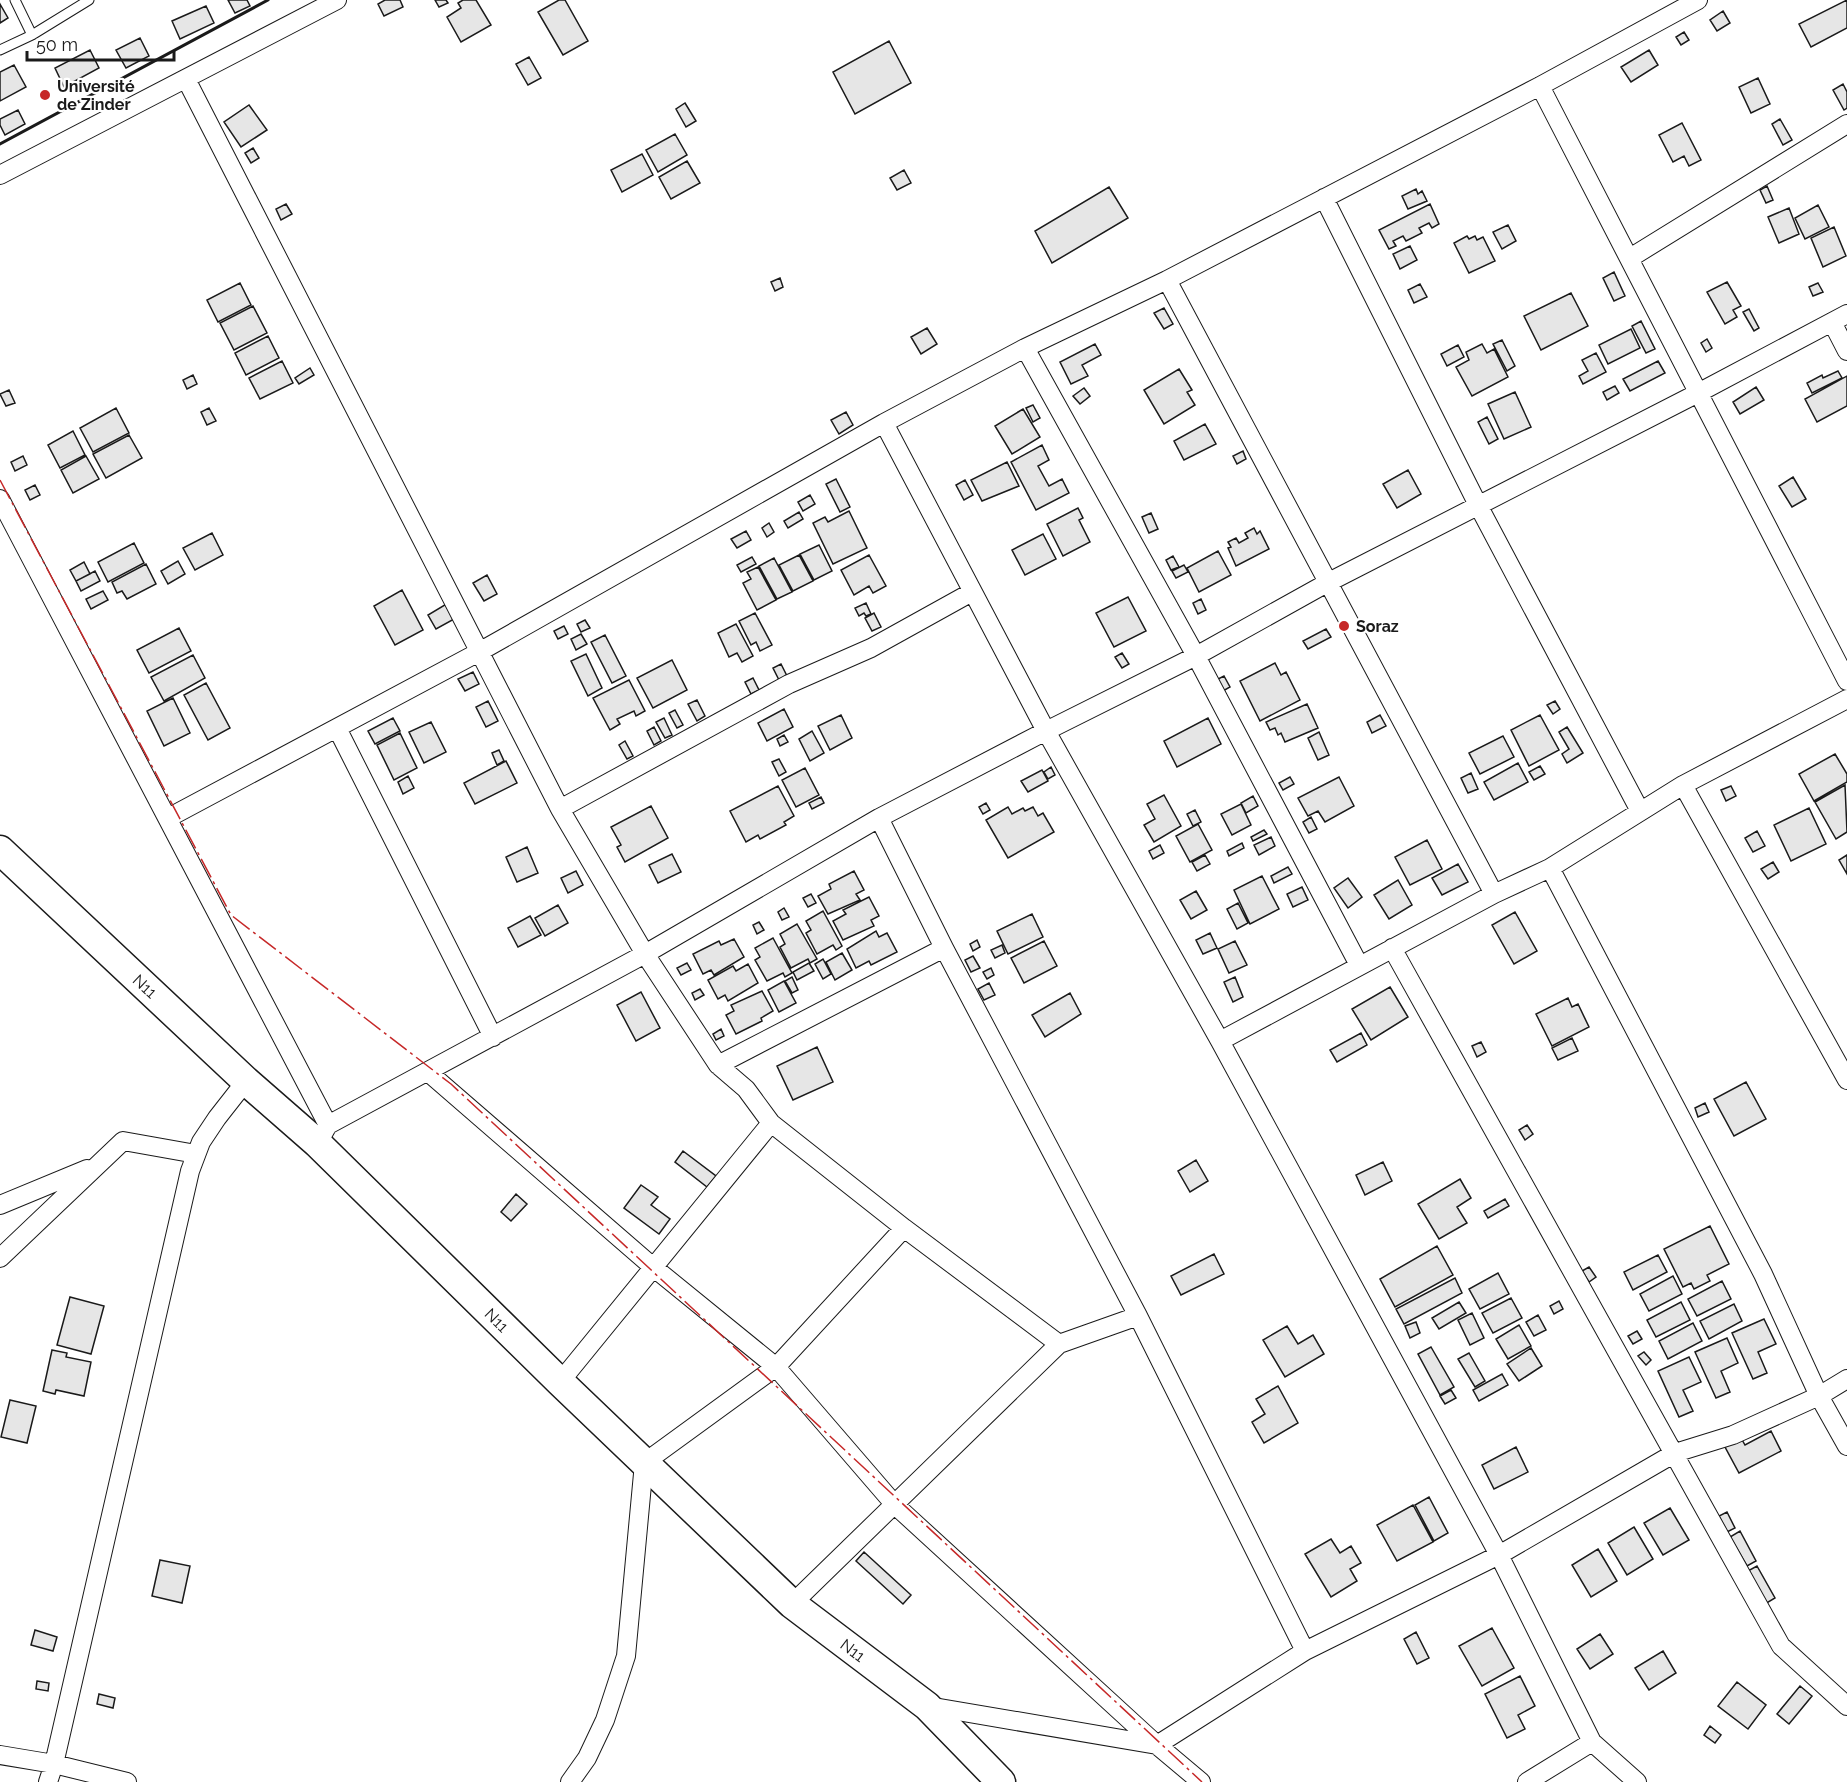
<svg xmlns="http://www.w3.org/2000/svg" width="1847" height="1782" font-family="Raleway,sans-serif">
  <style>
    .building { fill: #e6e6e6; stroke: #1a1a1a; stroke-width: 1.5 }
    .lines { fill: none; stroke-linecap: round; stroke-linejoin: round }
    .lane-casing { stroke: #1a1a1a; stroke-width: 11 }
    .street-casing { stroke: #1a1a1a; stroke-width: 20 }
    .primary-casing { stroke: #1a1a1a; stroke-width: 31 }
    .lane { stroke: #fff; stroke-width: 9 }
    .street { stroke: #fff; stroke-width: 18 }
    .primary { stroke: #fff; stroke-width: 28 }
    .wall { stroke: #1a1a1a; stroke-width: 3 }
    .power { stroke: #c62828; stroke-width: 1.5; stroke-dasharray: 21 4.5 3 4.5; stroke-linecap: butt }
    .poi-dot { fill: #c62828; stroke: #fff; stroke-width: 2 }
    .labels { text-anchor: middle; stroke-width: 4.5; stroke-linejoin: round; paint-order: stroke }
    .poi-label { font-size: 16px; font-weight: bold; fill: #1a1a1a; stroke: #fff; text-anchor: start }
    .street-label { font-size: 16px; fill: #1a1a1a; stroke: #fff }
  </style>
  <rect width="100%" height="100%" fill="#fff"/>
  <path class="building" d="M228,0H247L250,6L235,13Z
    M385,0H400L403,7L384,16L378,4Z
    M435,0H446L448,3L439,7Z
    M463,0H476L491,25L461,42L447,17L461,8L458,3Z
    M559,0H565L588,41L563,55L538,12Z
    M1847,0V28L1811,47L1799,24Z
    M0,4L8,18L0,23Z
    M206,6L214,23L180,39L172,21Z
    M1723,11L1730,23L1717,31L1710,20Z
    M1684,32L1689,40L1681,45L1676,37Z
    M140,38L149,56L126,68L116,50Z
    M889,41L911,83L855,114L833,72Z
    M90,50L99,68L64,87L55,68Z
    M1649,50L1658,65L1631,82L1621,67Z
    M529,57L541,78L528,85L516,64Z
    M14,65L26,87L0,101V72Z
    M1758,78L1770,104L1751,113L1739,87Z
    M1843,84L1847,92V108L1844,110L1833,90Z
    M685,103L696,121L686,127L676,109Z
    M249,105L267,130L241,147L224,122Z
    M18,110L25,124L5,135L0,125V119Z
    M1780,119L1792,140L1783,145L1772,124Z
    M1682,123L1701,160L1689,166L1684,156L1673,162L1659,135Z
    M675,134L687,155L658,172L646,150Z
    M253,148L259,158L251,163L245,153Z
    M642,154L653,175L622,192L611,170Z
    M687,161L700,183L671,199L659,177Z
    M904,170L911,183L897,190L890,178Z
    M1767,186L1773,200L1766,203L1760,190Z
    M1109,187L1128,218L1052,263L1035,231Z
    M1416,189L1418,194L1422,191L1427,201L1408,209L1402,196Z
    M286,204L292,214L281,220L276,209Z
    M1430,204L1439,224L1432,228L1429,223L1419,228L1422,233L1406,241L1403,236L1393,241L1396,246L1389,249L1379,230Z
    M1818,205L1829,227L1805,239L1795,218Z
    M1789,208L1799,234L1779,243L1768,217Z
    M1508,225L1516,241L1502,249L1493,232Z
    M1834,227L1846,256L1823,267L1811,238Z
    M1467,236L1469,239L1475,236L1477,240L1483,237L1495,261L1469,273L1454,243Z
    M1410,246L1417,260L1400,269L1393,254Z
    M1614,272L1625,296L1614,301L1603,278Z
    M780,278L783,287L775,291L771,282Z
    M1727,282L1741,306L1733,310L1737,317L1725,324L1707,292Z
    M240,283L251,305L218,322L207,300Z
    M1818,283L1823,292L1813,296L1809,287Z
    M1420,284L1427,297L1414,303L1408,290Z
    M1571,293L1588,326L1541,350L1524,316Z
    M253,306L267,333L234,350L220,323Z
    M1164,308L1173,324L1164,329L1154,313Z
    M1749,309L1759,328L1754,331L1743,312Z
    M1641,321L1655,349L1646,353L1632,326Z
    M927,328L937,344L921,354L911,337Z
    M1631,329L1640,348L1608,364L1599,345Z
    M268,336L279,358L246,375L235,353Z
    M1707,339L1712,348L1706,352L1701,343Z
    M1502,340L1515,366L1507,371L1493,344Z
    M1095,344L1101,355L1082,365L1088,376L1071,384L1060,362Z
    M1482,344L1487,353L1494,349L1508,377L1472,396L1456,367L1469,360L1466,352Z
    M1458,345L1464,357L1447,366L1441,354Z
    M1596,353L1606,372L1583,384L1579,376L1588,371L1582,360Z
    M282,361L293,383L260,399L249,378Z
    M1658,361L1665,373L1630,391L1623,379Z
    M310,368L314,375L299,384L295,378Z
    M1179,369L1192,390L1187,392L1195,405L1164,424L1144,390Z
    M1838,371L1842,378L1812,393L1807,383L1822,375L1823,378Z
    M193,375L197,384L187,389L183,380Z
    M1847,376V406L1817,422L1805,399Z
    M1615,386L1619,393L1607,400L1603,392Z
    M1756,387L1764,400L1740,414L1733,402Z
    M1084,388L1090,396L1080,404L1073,396Z
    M9,390L15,403L6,406L0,394Z
    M1515,392L1531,427L1504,439L1488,404Z
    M1033,405L1040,418L1033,422L1026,408Z
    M116,408L129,433L93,452L80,428Z
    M209,408L216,421L207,425L201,412Z
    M1023,409L1040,437L1012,454L995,426Z
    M846,412L853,425L839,434L831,420Z
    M1487,417L1498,439L1489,444L1478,422Z
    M1205,424L1216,444L1184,460L1174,441Z
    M73,431L85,455L60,468L48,445Z
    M129,435L142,458L106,478L93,454Z
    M1042,445L1049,460L1038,466L1049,486L1062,479L1069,493L1036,510L1011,462Z
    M1243,451L1246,459L1237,464L1233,456Z
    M23,456L27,465L15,471L11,462Z
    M86,456L99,479L73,493L61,470Z
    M1007,462L1019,486L982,501L971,480Z
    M1408,470L1421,494L1397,508L1383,484Z
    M1793,477L1806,499L1792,507L1779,486Z
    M836,479L850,507L840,512L826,484Z
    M965,480L973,495L964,500L956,485Z
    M35,485L40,495L30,500L25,490Z
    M810,495L815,504L803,511L798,502Z
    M1078,508L1083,518L1079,520L1090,542L1063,556L1047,524Z
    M849,511L867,548L833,564L813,523L825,517L828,522Z
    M799,512L803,519L788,528L784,521Z
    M1151,513L1158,529L1149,533L1142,517Z
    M769,523L774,532L767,537L762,528Z
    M1254,528L1257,534L1260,531L1269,549L1236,566L1228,548L1231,547L1228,542L1236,538L1239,543L1248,538L1245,533Z
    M746,531L751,540L737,548L731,539Z
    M212,533L223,555L195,570L183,548Z
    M1043,534L1056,559L1025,575L1012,550Z
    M134,543L144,563L108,582L98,562Z
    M819,545L832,571L814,580L800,554Z
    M1218,551L1231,575L1199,592L1187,568Z
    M799,555L813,581L793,591L779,565Z
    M869,555L886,586L873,593L869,586L854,595L841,570Z
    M1173,556L1179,567L1171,570L1166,560Z
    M752,557L756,564L741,572L737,565Z
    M774,558L792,592L777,599L759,566Z
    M178,561L185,574L168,584L161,571Z
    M84,562L90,574L76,581L70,570Z
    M146,564L156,584L127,599L122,591L117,593L112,582Z
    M1184,565L1188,572L1176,578L1172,571Z
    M758,567L776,600L757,610L743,583L751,579L747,572Z
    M95,571L100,581L81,591L76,581Z
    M487,575L497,594L484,601L473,583Z
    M402,590L423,630L395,645L374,606Z
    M103,591L108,600L91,609L86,599Z
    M1128,597L1146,631L1114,647L1096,613Z
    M1201,599L1206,610L1198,614L1193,603Z
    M448,603L456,618L436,629L428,615Z
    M866,603L871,614L866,616L864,613L859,616L855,608Z
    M755,613L772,645L760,651L756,642L751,645L739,621Z
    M874,613L881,627L872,631L865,618Z
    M585,620L590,628L581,632L577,624Z
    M736,624L753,656L742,662L737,653L729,657L718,633Z
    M564,626L568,634L558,639L554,631Z
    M179,628L191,651L149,673L137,650Z
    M1326,629L1331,637L1308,649L1303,641Z
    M581,634L587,644L576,650L571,639Z
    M605,635L626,676L612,683L591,642Z
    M1122,653L1129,664L1122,668L1115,657Z
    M586,654L602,688L588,696L571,661Z
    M193,655L205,678L164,701L151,677Z
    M672,660L687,690L653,708L637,678Z
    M1275,663L1281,675L1286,672L1300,700L1260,721L1240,681Z
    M781,664L787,676L779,680L773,668Z
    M473,672L479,684L465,691L458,679Z
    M1224,676L1230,687L1223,691L1216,680Z
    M753,678L759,690L751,694L745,682Z
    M629,680L645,711L636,716L634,711L617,719L620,724L610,730L593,698Z
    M206,683L230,728L208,740L184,695Z
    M173,698L190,733L164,746L147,711Z
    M697,700L705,716L697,721L688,704Z
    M488,701L498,721L486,727L476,707Z
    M1555,701L1560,709L1553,714L1547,705Z
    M1307,704L1318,728L1285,742L1281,733L1278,735L1275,728L1270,730L1266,722Z
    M784,709L793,727L767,741L758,723Z
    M675,710L683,725L677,728L669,713Z
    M841,715L852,738L830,750L818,726Z
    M1380,715L1386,726L1372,733L1367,722Z
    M1540,715L1559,750L1529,766L1511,730Z
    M393,718L400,731L375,744L368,731Z
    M664,718L672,735L665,738L656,722Z
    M1208,718L1221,744L1177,767L1164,741Z
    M431,722L446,752L424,763L409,732Z
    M654,727L661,741L654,745L647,731Z
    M1567,727L1583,753L1567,763L1562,754L1569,749L1559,732Z
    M812,731L824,753L810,761L799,739Z
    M1319,732L1329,755L1318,760L1308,738Z
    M400,733L417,768L394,780L377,745Z
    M784,735L788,742L780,746L777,739Z
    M1503,736L1514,757L1480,774L1469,753Z
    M625,741L633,756L627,759L619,745Z
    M499,750L504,761L497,765L492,753Z
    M1835,754L1847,774V782L1814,801L1799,774Z
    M779,759L786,772L779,776L772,762Z
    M506,761L517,783L475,804L464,783Z
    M1518,763L1528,782L1494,800L1484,782Z
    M1540,766L1545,774L1534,780L1529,772Z
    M1051,767L1055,775L1048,779L1044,772Z
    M805,768L819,795L796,807L782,780Z
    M1042,770L1048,781L1028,792L1021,781Z
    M1471,773L1478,789L1468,793L1461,778Z
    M408,776L414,788L403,794L398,782Z
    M1290,777L1294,784L1283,790L1279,783Z
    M1339,777L1354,806L1325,822L1318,811L1308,816L1298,798Z
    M1845,785L1847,832L1836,839L1815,802Z
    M778,786L794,816L784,822L786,825L760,839L758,835L746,842L730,811Z
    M1731,786L1736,796L1726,801L1721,790Z
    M1164,795L1181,826L1154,842L1144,825L1155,819L1147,804Z
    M1253,796L1258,806L1246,813L1241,803Z
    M821,797L824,803L812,809L809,803Z
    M986,803L990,810L983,814L979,807Z
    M1241,804L1251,825L1232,835L1221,814Z
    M651,806L668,838L625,862L617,847L621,845L611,827Z
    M1008,807L1012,814L1023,808L1025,811L1033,807L1038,816L1043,813L1054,832L1008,858L986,820Z
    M1809,808L1826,844L1791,861L1774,825Z
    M1195,810L1201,822L1193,826L1187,814Z
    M1311,817L1317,829L1309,833L1303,822Z
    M1198,824L1212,850L1190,862L1176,836Z
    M1264,830L1267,834L1253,841L1251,837Z
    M1757,831L1765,846L1753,852L1745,838Z
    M1271,837L1275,846L1259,855L1254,845Z
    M1427,840L1442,869L1410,885L1395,857Z
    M1242,843L1244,848L1229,856L1227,851Z
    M1160,845L1164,853L1153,859L1149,851Z
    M527,847L538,873L517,882L506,857Z
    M672,854L681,872L658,883L649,865Z
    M1205,855L1210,864L1197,871L1192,862Z
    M1847,855V874L1839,860Z
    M1773,862L1779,872L1768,879L1761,869Z
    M1458,864L1468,882L1442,895L1432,878Z
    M1288,867L1292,874L1274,883L1271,876Z
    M576,871L583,885L568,893L561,878Z
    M854,871L864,890L856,894L860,900L828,914L818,896L831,889L829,884Z
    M1262,876L1279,909L1250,924L1234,890Z
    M1348,878L1362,897L1348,908L1334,888Z
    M1398,880L1412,905L1389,919L1374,895Z
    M1302,887L1308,900L1293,907L1287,894Z
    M1196,891L1207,910L1191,919L1180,900Z
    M811,894L816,903L808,907L803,898Z
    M869,897L879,916L871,920L874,926L843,940L833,921L846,914L843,910Z
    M1238,903L1248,923L1237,929L1227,909Z
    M558,905L568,923L545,936L535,918Z
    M784,908L789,917L782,920L778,912Z
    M823,911L842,946L836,950L833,945L817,954L806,933L811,930L806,921Z
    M1515,912L1537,951L1514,964L1492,925Z
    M1032,914L1043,937L1008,954L997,931Z
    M530,916L541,935L518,947L508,928Z
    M759,922L764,930L757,934L753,925Z
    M797,924L817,959L810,963L808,959L791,968L780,947L785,944L780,934Z
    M876,931L879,937L887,933L897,952L871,965L869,961L856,968L847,949Z
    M1210,933L1217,948L1203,954L1196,940Z
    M773,938L792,973L785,977L783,973L767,981L755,960L760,957L755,948Z
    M734,939L744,957L714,975L711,970L703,974L693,954L719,941L721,945Z
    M977,940L980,947L973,951L970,944Z
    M1044,941L1057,966L1024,983L1011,958Z
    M1235,941L1247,965L1229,973L1218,949Z
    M1002,945L1005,953L995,958L991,950Z
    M842,953L852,970L835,980L826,962Z
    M973,956L980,968L971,972L965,960Z
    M823,959L831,974L823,979L815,964Z
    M687,963L691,970L681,975L677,968Z
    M809,963L814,971L797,980L793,972Z
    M748,964L758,983L728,1001L725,995L718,999L708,980L733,966L736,971Z
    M991,968L994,975L987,979L983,972Z
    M792,977L798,990L792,993L785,981Z
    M1235,977L1243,997L1233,1002L1224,982Z
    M784,981L796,1003L779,1012L768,990Z
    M989,983L995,995L984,1000L978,989Z
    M1390,987L1408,1017L1371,1040L1352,1009Z
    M700,989L704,995L695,1000L692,993Z
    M762,991L773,1011L761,1018L762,1021L736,1034L726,1015L734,1011L731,1005Z
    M641,992L660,1028L636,1041L617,1005Z
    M1070,993L1081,1014L1045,1037L1032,1015Z
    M1568,998L1572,1007L1578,1004L1589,1027L1552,1046L1536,1014Z
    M721,1029L724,1036L716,1040L713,1034Z
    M1361,1033L1367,1045L1337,1062L1330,1050Z
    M1572,1038L1578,1051L1558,1060L1552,1048Z
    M1481,1042L1486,1052L1477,1057L1472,1046Z
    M817,1047L833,1082L793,1100L777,1066Z
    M1746,1082L1766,1119L1734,1136L1714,1099Z
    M1705,1103L1709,1112L1698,1117L1695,1108Z
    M1527,1125L1533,1134L1525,1140L1519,1130Z
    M683,1151L716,1176L707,1187L675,1162Z
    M1196,1160L1208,1181L1190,1192L1178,1171Z
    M1383,1162L1392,1181L1365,1195L1356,1175Z
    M1460,1179L1471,1198L1457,1207L1467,1223L1439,1239L1418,1204Z
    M641,1185L658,1197L651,1205L670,1219L659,1234L624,1208Z
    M516,1194L527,1204L511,1221L501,1212Z
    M1505,1199L1509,1206L1488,1218L1484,1211Z
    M1710,1226L1729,1264L1707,1275L1710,1281L1694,1289L1691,1283L1683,1287L1664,1249Z
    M1437,1246L1453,1275L1395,1307L1380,1279Z
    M1214,1254L1224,1274L1181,1295L1171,1276Z
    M1658,1255L1667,1272L1633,1290L1624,1272Z
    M1589,1267L1596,1277L1589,1282L1582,1271Z
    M1498,1273L1509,1294L1480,1309L1469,1289Z
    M1673,1276L1682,1294L1649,1311L1640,1294Z
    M1455,1278L1462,1293L1404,1324L1396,1309Z
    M1722,1281L1731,1299L1697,1316L1688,1299Z
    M70,1297L104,1306L91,1354L57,1345Z
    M1511,1298L1522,1318L1493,1333L1482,1313Z
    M1559,1301L1563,1309L1554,1314L1550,1306Z
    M1459,1302L1466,1313L1439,1329L1432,1318Z
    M1681,1302L1690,1320L1656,1337L1647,1320Z
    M1734,1304L1742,1321L1709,1339L1700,1321Z
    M1472,1313L1484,1338L1470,1345L1458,1320Z
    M1538,1315L1546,1330L1534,1336L1526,1322Z
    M1764,1319L1776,1344L1758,1352L1767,1373L1753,1379L1732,1333Z
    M1416,1322L1420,1333L1410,1338L1405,1326Z
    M1693,1323L1702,1341L1668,1359L1659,1341Z
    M1519,1325L1531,1346L1508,1359L1496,1339Z
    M1287,1326L1298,1344L1313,1335L1324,1354L1285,1377L1263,1340Z
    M1637,1331L1642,1339L1633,1344L1628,1336Z
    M1727,1338L1738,1363L1721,1371L1730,1392L1716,1398L1695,1352Z
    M1431,1347L1454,1387L1440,1395L1418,1354Z
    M1531,1348L1542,1366L1519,1381L1507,1364Z
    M52,1350L67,1353L66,1357L91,1362L84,1396L56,1390L55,1394L43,1391Z
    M1644,1352L1651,1360L1646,1365L1638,1356Z
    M1469,1353L1485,1381L1475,1387L1458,1359Z
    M1689,1357L1701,1382L1683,1390L1693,1411L1679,1417L1658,1371Z
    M1502,1374L1508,1385L1479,1401L1473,1390Z
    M1278,1386L1298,1423L1264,1443L1252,1422L1265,1414L1256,1399Z
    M1451,1390L1456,1398L1445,1404L1440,1396Z
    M10,1400L36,1406L27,1443L1,1437Z
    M1771,1431L1781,1451L1739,1473L1725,1447L1741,1438L1745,1445Z
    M1516,1447L1528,1472L1494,1489L1482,1465Z
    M1429,1497L1448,1533L1434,1541L1415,1505Z
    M1413,1505L1433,1542L1397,1561L1377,1525Z
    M1670,1508L1689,1540L1663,1555L1644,1523Z
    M1727,1512L1735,1528L1727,1532L1719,1516Z
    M1634,1527L1653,1559L1627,1575L1608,1543Z
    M1740,1531L1756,1561L1747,1566L1730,1537Z
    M1331,1539L1340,1553L1351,1546L1361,1563L1350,1569L1357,1581L1331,1597L1305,1554Z
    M1598,1549L1617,1581L1591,1597L1572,1565Z
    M864,1552L911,1595L903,1604L856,1561Z
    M160,1560L190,1566L182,1603L152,1596Z
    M1757,1566L1775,1598L1765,1604L1746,1572Z
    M1492,1628L1514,1668L1482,1686L1459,1646Z
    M35,1630L57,1637L53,1651L31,1645Z
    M1416,1632L1429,1658L1417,1664L1404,1639Z
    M1600,1634L1613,1654L1590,1669L1577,1649Z
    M1663,1651L1676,1673L1649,1690L1635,1668Z
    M1520,1676L1535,1706L1518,1715L1525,1729L1507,1738L1485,1694Z
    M37,1681L49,1683L48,1691L36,1689Z
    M1737,1682L1766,1705L1748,1729L1718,1706Z
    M1800,1686L1812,1696L1789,1724L1777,1714Z
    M99,1694L115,1698L113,1708L97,1704Z
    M1710,1726L1721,1735L1715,1743L1704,1735Z"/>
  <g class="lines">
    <defs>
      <path id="lane" d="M15,0L32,35
        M0,50L32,35L89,0"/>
      <path id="street" d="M186,79L560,809L645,954L718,1065L746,1089L771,1123L904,1228L1059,1344
        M1540,86L1847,681
        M0,175L337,0
        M1324,198L1478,505L1640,811
        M1630,258L1847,124
        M1167,280L1494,894
        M1832,322L1847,351
        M1025,348L1196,656L1359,965
        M884,423L1046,731L1220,1041L1499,1555L1592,1742L1637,1782
        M0,499L328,1125L323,1134
        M337,728L493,1037
        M1683,785L1847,1080
        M560,809L789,684L871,648L972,592
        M168,818L479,652L884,423L1025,348L1167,280L1540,86L1698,0
        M879,818L944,948L1138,1316L1305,1651
        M1550,868L1763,1274L1819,1396L1847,1446
        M1392,948L1781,1646L1847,1706
        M1220,1041L1494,894L1550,868L1683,785L1847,699
        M718,1065L944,948
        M428,1072L653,1267L776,1367L895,1505L1157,1745L1201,1782
        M328,1125L645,954L879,818L1046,731L1196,656L1327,583L1700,392L1847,314
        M0,1205L87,1169
        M0,1258L123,1141L196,1154
        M560,1382L771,1123
        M792,1604L1059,1344L1138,1316
        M928,1706L1157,1745L1305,1651L1499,1555L1675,1453L1733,1435L1819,1396L1847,1379
        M0,1755L54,1764L127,1782
        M48,1782L54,1764L190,1171L201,1142L217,1118L246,1081
        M570,1782L587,1758L605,1720L626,1656L644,1463L776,1367L904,1228
        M1527,1782L1592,1742"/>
      <path id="primary" d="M0,850L246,1081L317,1143L560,1382L792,1604L927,1706L1001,1782"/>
    </defs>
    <use href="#lane" class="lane-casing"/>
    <use href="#street" class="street-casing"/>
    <use href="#primary" class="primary-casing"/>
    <use href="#lane" class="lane"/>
    <use href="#street" class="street"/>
    <use href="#primary" class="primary"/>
    <path class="wall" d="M0,144L268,0"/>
    <path class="power" d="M0,480L231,915L451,1084L1202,1782"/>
  </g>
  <g class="poi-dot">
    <circle cx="45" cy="95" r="6"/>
    <circle cx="1344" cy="626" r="6"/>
  </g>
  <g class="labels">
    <g class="poi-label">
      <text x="57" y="92">Université<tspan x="57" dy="18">de Zinder</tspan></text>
      <text x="1356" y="632">Soraz</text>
    </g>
    <g class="street-label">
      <text transform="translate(145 986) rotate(43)" y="6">N11</text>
      <text transform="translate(497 1320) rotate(45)" y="6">N11</text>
      <text transform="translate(853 1650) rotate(37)" y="6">N11</text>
    </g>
  </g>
  <path d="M27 51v9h147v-9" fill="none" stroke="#1a1a1a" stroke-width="3"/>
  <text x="36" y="51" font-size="18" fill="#1a1a1a" stroke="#ffffff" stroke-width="4.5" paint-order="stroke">50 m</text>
</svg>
